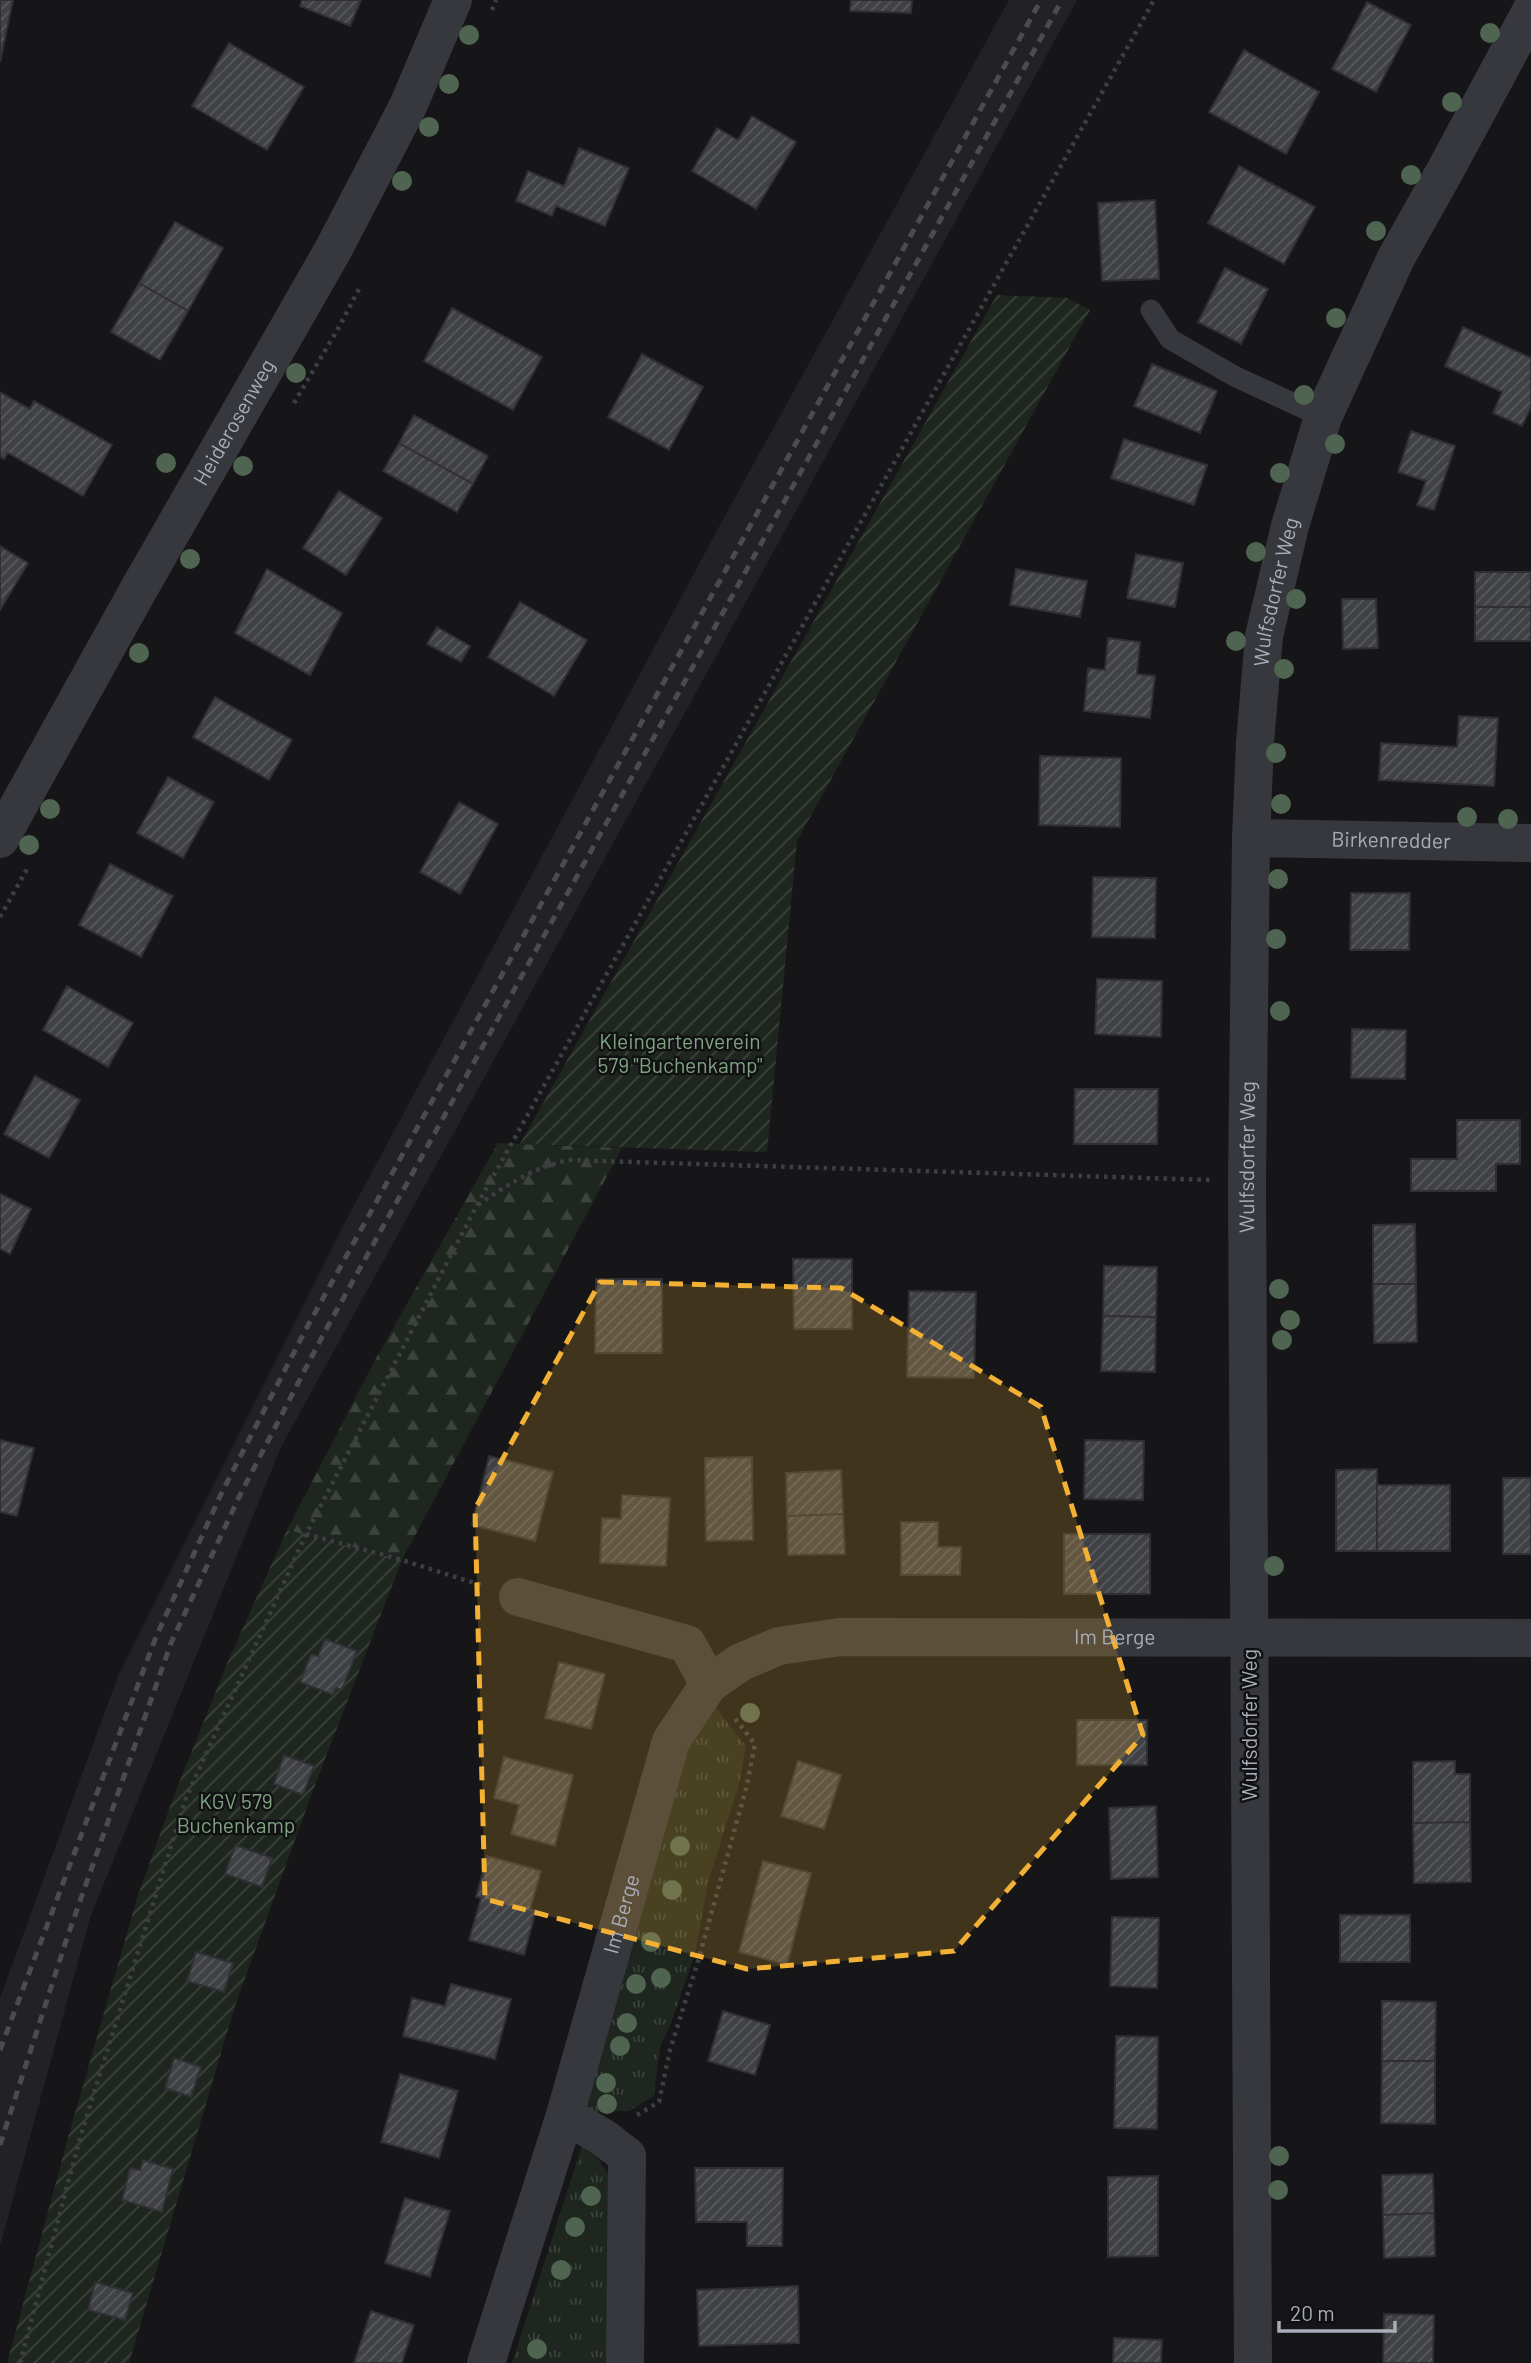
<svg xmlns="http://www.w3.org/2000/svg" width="1531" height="2363" font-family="Barlow,sans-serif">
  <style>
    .built { fill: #222225 }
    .grass { fill: url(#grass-tufts) }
    .forest { fill: url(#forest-firs) }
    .garden { fill: url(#garden-furrows) }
    .building { fill: url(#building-hatch); stroke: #303034; stroke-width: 2 }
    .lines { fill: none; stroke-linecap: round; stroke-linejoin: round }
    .path { stroke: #3d3f44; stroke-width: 4.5; stroke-dasharray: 3.5 5; stroke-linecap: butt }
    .service { stroke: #37383d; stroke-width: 21 }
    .minor { stroke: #37383d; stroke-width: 38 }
    .rail { stroke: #4a4c52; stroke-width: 5; stroke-dasharray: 9 7; stroke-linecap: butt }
    .tree { fill: #506452 }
    .marked { fill: #f2b134; fill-opacity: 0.2; stroke: #f2b134; stroke-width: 5; stroke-dasharray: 14 9; stroke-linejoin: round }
    .labels { text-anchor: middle; stroke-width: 5; stroke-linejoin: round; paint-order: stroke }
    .street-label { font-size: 21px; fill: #a8adb8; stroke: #111113 }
    .park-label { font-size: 21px; fill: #7fa381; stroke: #111113 }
  </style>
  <defs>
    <pattern id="grass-tufts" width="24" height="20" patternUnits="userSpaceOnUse" patternTransform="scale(1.75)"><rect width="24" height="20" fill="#1e261f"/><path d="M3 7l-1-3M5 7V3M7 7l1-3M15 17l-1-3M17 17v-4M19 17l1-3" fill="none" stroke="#3c433d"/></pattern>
    <pattern id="forest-firs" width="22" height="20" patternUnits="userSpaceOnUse" patternTransform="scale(1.75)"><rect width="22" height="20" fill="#1e261f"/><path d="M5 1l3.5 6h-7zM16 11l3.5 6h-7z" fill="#3c433d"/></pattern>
    <pattern id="garden-furrows" width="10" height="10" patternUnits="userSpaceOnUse" patternTransform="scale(1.75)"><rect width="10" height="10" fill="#1e261f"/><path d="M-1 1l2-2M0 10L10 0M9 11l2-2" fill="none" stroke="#3c433d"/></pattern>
    <pattern id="building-hatch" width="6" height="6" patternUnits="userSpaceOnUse" patternTransform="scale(1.75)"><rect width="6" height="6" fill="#404145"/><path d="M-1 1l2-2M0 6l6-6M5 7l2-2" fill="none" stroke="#595a5e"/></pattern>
  </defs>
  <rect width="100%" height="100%" fill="#161618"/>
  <path class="built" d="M1009,0H1077L281,1447L90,1918L0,2246V1998L118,1676L343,1226L720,525Z"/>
  <path class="grass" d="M713,1704L746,1746L740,1781L708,1882L695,1954L670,2026L660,2047L654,2096L629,2111L578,2112L681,1750Z
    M585,2136L613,2183V2363H512Z"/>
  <path class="forest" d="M498,1143L622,1148L402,1560L287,1530L374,1362Z"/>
  <path class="garden" d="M997,295L1067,298L1090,310L797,841L767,1152L520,1144Z
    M287,1530L402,1560L313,1790L235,2006L129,2363H7L69,2134L138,1895L175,1793L228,1661Z"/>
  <path class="building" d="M0,0H13L0,62Z
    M302,0H361L350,26L300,6Z
    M851,0H912L911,13L850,11Z
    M1367,2L1411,25L1376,92L1332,69Z
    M229,43L304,87L267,150L192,106Z
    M1244,50L1319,92L1286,154L1209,112Z
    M752,116L796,142L756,209L692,171L717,128L738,140Z
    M579,148L629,168L605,226L556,206L552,216L516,201L528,171L564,186Z
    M1239,166L1315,207L1284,264L1208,223Z
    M1155,200L1159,279L1102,281L1098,203Z
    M175,222L223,248L188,311L139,283Z
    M1225,268L1268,289L1241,344L1198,322Z
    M139,283L188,311L160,360L111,332Z
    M452,308L542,357L513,410L424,361Z
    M1463,327L1531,358V407L1522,426L1493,413L1502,392L1445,366Z
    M642,354L703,387L669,450L608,417Z
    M1152,364L1217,391L1200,433L1134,406Z
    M0,392L30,409L34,401L112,445L83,496L8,453L4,459L0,456Z
    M414,415L488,456L473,484L399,443Z
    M1411,431L1455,446L1434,510L1417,505L1426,481L1398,472Z
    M1124,439L1207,465L1194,505L1111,478Z
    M399,443L473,484L457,512L383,471Z
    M339,491L382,518L346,575L303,548Z
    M0,546L28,563L0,610Z
    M1136,554L1183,563L1175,607L1127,598Z
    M267,569L342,613L310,675L235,633Z
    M1016,569L1087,581L1080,617L1010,605Z
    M1475,572H1531V607H1475Z
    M1342,599H1376L1378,648L1343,649Z
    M520,602L587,640L554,696L488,657Z
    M1475,607H1531V641H1475Z
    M437,627L470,646L461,662L427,644Z
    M1108,638L1140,642L1137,674L1155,676L1150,718L1084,711L1088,668L1105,670Z
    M215,697L292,740L269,780L193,737Z
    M1459,716L1498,718L1494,786L1379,780L1381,743L1457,747Z
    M1040,756L1121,758L1120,827L1039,825Z
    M168,777L214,802L183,858L137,833Z
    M459,802L498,824L460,894L420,872Z
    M110,864L173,896L141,957L79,925Z
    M1093,877L1156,878L1155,938L1092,937Z
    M1351,893H1410L1409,950H1350Z
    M1097,979L1162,981L1161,1037L1095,1034Z
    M67,986L133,1023L108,1067L43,1030Z
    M1352,1029L1406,1030L1405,1079L1351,1078Z
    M35,1076L80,1100L49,1158L4,1134Z
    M1075,1089H1158L1157,1144H1074Z
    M1457,1120H1520V1164H1496V1191H1411V1159H1457Z
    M0,1194L31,1209L10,1254L0,1249Z
    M1415,1224L1416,1284H1373V1225Z
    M793,1259H852V1329H794Z
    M1104,1266L1157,1267L1156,1317L1103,1316Z
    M596,1279H662V1353H595Z
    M1373,1284H1416L1417,1342L1374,1343Z
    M909,1291L976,1292L974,1378L907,1377Z
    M1103,1316L1156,1317L1155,1372L1101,1371Z
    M0,1440L34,1448L17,1516L0,1512Z
    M1085,1440L1144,1441L1143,1500L1084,1499Z
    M489,1456L553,1472L535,1541L472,1525Z
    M752,1457L753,1540L706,1541L705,1458Z
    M1377,1469V1551H1336V1470Z
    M841,1470L843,1514L787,1516L786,1473Z
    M1503,1478H1531V1554H1503Z
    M1377,1485H1450V1551H1377Z
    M622,1495L670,1498L666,1566L600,1563L602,1518L621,1519Z
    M843,1514L845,1554L788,1555L787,1516Z
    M901,1522H938V1547H961L960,1575H901Z
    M1064,1534H1150V1594H1064Z
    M325,1639L357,1651L342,1690L336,1688L333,1695L300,1682L311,1654L318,1656Z
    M559,1662L605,1674L591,1729L545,1718Z
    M1077,1720H1147V1765H1077Z
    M284,1755L314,1766L303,1795L274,1784Z
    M504,1757L573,1775L555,1846L511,1834L519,1805L494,1798Z
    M798,1761L841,1775L824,1829L781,1816Z
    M1455,1761V1774H1470V1822L1413,1823V1762Z
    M1156,1806L1158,1877L1111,1879L1109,1808Z
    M1470,1822L1471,1882L1414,1883L1413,1823Z
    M235,1845L272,1858L262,1887L225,1874Z
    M487,1856L541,1871L530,1909L536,1911L524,1955L469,1940L481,1898L476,1897Z
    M763,1861L811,1873L787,1965L739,1952Z
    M1340,1915H1410V1962H1340Z
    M1112,1917L1159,1918L1157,1988L1110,1986Z
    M196,1952L233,1963L224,1992L187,1981Z
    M451,1984L511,1999L495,2059L403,2036L412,1998L445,2006Z
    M1382,2001L1436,2002L1435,2061H1382Z
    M723,2011L770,2025L755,2075L708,2061Z
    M1116,2036L1158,2037L1157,2129L1114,2128Z
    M174,2058L201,2067L191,2097L165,2088Z
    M1382,2061H1435V2124L1381,2123Z
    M400,2074L458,2091L439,2158L381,2142Z
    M143,2160L173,2169L162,2212L122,2200L130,2168L140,2170Z
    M695,2168H783L782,2246H747V2222H696Z
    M1433,2174L1434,2213L1383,2215L1382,2175Z
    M1158,2176V2256L1108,2257V2177Z
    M405,2198L450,2211L430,2277L385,2263Z
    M1434,2213L1435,2256L1384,2258L1383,2215Z
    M95,2282L133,2293L125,2320L88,2310Z
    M798,2286L799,2343L699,2346L697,2290Z
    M371,2311L414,2325L402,2363H354Z
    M1384,2314L1434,2315L1433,2363H1383Z
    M1114,2338L1162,2340L1161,2363H1113Z"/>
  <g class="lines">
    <path class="path" d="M492,10L496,0
      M294,403L339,327L359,289
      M0,917L27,869
      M478,1205C507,1185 534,1167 569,1160L1210,1180
      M306,1534L402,1560L484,1586
      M637,2115L659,2102L670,2050L699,1958L747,1785L755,1744L733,1716
      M20,2363L80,2138L186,1798L306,1534L477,1205L1154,0"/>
    <path class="service" d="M1151,310L1170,339L1236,377L1323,417"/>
    <g class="minor">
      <path id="s1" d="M1251,838L1531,843"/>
      <path id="s2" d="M0,839L140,587L333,250L408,106L453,0"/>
      <path d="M518,1597L687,1644L709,1684"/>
      <path d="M565,2115L604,2138L627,2156L625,2363"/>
      <path id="s3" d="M486,2363L565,2115L671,1741L709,1684L741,1662L779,1646L840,1637L1531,1638"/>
      <path id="s4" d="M1253,2363L1247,1182L1251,838L1255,743L1264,636L1290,526L1323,417L1396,258L1446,169L1531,11"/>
    </g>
    <path class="rail" d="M0,2050L156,1637L222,1492L306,1329L1041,0
      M0,2145L67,1938L171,1643L239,1497L323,1335L1062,0"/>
  </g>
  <g class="tree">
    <circle cx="1490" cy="33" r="10"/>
    <circle cx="469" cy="35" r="10"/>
    <circle cx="449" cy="84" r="10"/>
    <circle cx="1452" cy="102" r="10"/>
    <circle cx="429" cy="127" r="10"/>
    <circle cx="1411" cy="175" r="10"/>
    <circle cx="402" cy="181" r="10"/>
    <circle cx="1376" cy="231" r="10"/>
    <circle cx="1336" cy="318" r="10"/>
    <circle cx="296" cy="373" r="10"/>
    <circle cx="1304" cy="395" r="10"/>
    <circle cx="1335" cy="444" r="10"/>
    <circle cx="166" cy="463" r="10"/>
    <circle cx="243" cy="466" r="10"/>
    <circle cx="1280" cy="473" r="10"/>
    <circle cx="1256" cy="552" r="10"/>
    <circle cx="190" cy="559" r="10"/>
    <circle cx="1296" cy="599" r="10"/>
    <circle cx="1236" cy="641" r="10"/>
    <circle cx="139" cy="653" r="10"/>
    <circle cx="1284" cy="669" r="10"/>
    <circle cx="1276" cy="753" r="10"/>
    <circle cx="1281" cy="804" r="10"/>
    <circle cx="50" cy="809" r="10"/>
    <circle cx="1467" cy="817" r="10"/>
    <circle cx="1508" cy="819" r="10"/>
    <circle cx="29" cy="845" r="10"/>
    <circle cx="1278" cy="879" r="10"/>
    <circle cx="1276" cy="939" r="10"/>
    <circle cx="1280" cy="1011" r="10"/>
    <circle cx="1279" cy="1289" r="10"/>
    <circle cx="1290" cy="1320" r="10"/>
    <circle cx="1282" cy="1340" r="10"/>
    <circle cx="1274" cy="1566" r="10"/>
    <circle cx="750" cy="1713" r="10"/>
    <circle cx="680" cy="1846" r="10"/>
    <circle cx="672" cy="1890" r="10"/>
    <circle cx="651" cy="1942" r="10"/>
    <circle cx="661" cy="1978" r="10"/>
    <circle cx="636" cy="1984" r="10"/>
    <circle cx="627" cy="2023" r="10"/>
    <circle cx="620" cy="2046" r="10"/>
    <circle cx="606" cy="2083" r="10"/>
    <circle cx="607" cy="2104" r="10"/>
    <circle cx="1279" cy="2156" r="10"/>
    <circle cx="1278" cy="2190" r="10"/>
    <circle cx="591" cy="2196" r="10"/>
    <circle cx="575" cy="2227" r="10"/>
    <circle cx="561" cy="2270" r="10"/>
    <circle cx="537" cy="2349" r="10"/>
  </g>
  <path class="marked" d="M600,1282L841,1288L1041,1407L1143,1735L954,1951L747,1969L485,1899L475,1509Z"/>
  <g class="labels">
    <g class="street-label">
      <text dy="7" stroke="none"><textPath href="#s2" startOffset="478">Heiderosenweg</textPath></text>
      <text dy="7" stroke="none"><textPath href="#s4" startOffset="1773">Wulfsdorfer Weg</textPath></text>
      <text dy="7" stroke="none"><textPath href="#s1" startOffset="140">Birkenredder</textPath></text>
      <text dy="7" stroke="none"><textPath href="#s4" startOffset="1206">Wulfsdorfer Weg</textPath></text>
      <text dy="7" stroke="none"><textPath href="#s3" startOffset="1134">Im Berge</textPath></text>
      <text transform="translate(1250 1725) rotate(-90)" y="7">Wulfsdorfer Weg</text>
      <text dy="7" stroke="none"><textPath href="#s3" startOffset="469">Im Berge</textPath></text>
    </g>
    <g class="park-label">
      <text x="680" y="1049">Kleingartenverein<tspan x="680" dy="24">579 "Buchenkamp"</tspan></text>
      <text x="236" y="1809">KGV 579<tspan x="236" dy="24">Buchenkamp</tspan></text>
    </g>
  </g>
  <path d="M1279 2321v10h116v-10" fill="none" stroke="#a8adb8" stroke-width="3.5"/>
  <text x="1290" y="2321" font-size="21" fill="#a8adb8" stroke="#111113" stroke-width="5" paint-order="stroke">20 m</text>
</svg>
